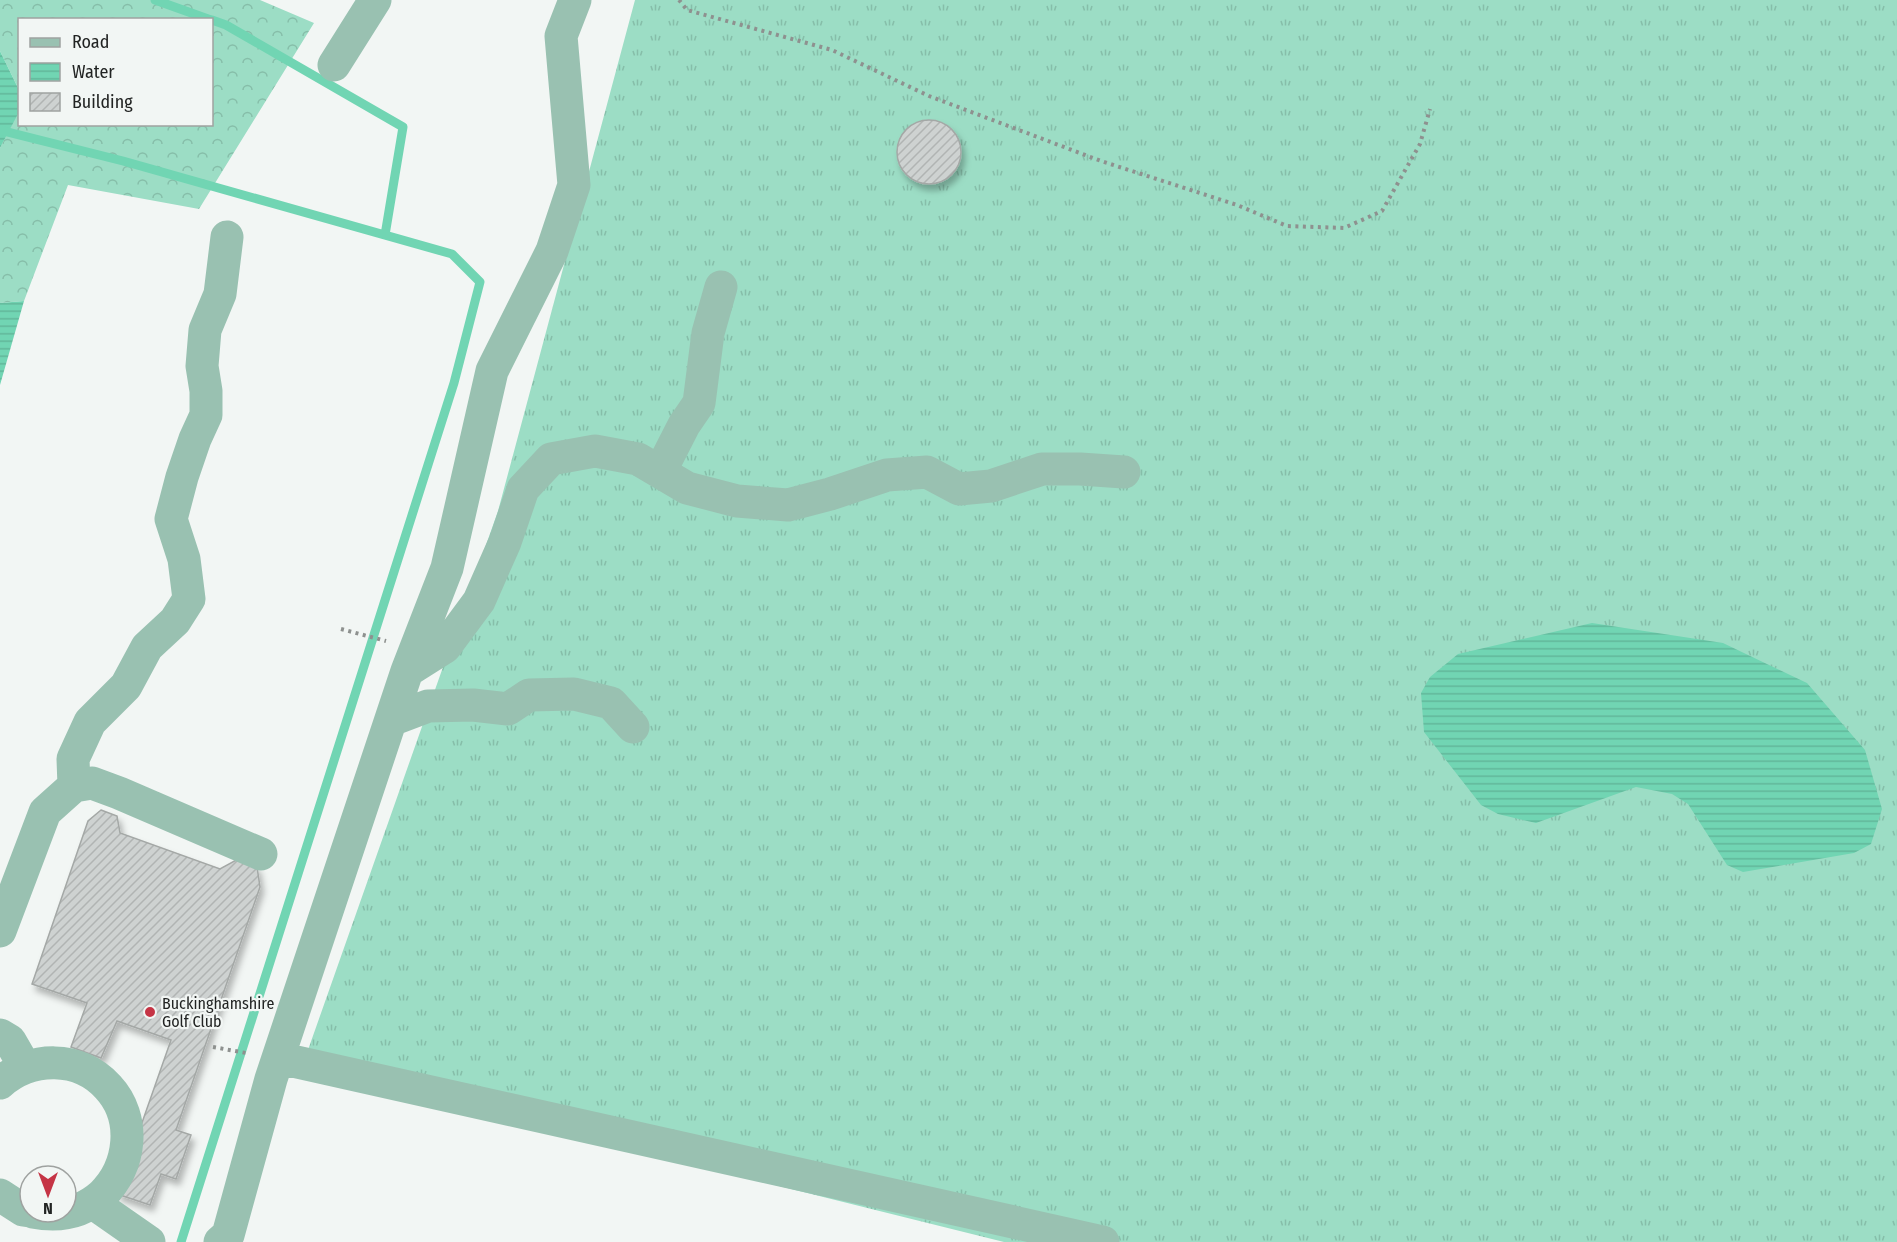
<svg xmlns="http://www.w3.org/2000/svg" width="1897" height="1242" font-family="'Fira Sans Condensed',sans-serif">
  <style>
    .grass { fill: url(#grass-tufts) }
    .forest { fill: url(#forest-crowns) }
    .water { fill: url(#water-rules) }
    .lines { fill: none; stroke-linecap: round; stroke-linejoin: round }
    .stream { stroke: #71d5b3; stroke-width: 9 }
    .building { fill: url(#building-hatch); stroke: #a4a8a6; stroke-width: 1.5; filter: url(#shadow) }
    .path { stroke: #8e918f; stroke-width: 4; stroke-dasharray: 3 4.5; stroke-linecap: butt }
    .minor { stroke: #99c1b1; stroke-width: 33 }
    .poi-dot { fill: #c53445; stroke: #f2f6f4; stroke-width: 2 }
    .labels { text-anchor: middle; stroke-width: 4.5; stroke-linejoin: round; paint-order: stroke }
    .poi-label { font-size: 16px; fill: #222423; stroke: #f2f6f4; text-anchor: start }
  </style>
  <defs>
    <pattern id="grass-tufts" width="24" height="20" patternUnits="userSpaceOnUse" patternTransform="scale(1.5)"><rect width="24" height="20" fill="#9cddc5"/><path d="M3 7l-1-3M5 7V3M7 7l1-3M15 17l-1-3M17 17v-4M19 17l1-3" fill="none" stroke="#86bea9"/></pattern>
    <pattern id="forest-crowns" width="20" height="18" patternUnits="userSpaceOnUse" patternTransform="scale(1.5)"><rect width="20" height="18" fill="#9cddc5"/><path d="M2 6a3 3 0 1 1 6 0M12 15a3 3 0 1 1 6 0" fill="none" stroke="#86bea9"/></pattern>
    <pattern id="water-rules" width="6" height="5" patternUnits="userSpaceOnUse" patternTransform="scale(1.5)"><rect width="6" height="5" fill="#71d5b3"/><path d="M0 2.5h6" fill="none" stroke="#62b79a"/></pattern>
    <pattern id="building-hatch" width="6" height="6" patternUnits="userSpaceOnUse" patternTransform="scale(1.5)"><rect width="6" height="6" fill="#ced2d1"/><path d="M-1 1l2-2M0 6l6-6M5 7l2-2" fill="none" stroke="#b1b4b3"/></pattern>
    <filter id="shadow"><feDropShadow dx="3.5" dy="6" stdDeviation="3" flood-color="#0004"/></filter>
  </defs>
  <rect width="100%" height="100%" fill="#f2f6f4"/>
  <path class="grass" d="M635,0H1897V1242H1004L302,1067L498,511Z"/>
  <path class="forest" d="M0,0H260L314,23L199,209L68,185L24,301L0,303V148L19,110L20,124H212V20H20L19,90L0,51Z"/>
  <path class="water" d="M0,51L19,90L20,110L0,148Z
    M24,301L0,385V303Z
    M1592,623L1723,643L1807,683L1865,750L1882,809L1871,844L1854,853L1743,872L1727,865L1688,804L1672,794L1636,787L1536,823L1498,814L1481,805L1424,732L1421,693L1430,677L1458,654Z"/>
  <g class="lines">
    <path class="stream" d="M155,0L211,20
      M212,20L226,25L403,127L385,235
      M0,130L123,161L452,254L480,282L454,383L181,1242"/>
  </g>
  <path class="building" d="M897 152a32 32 0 1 1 64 0a32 32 0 1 1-64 0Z
    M101,810L117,816L120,833L220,869L238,859L257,867L260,887L176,1130L191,1135L176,1179L161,1174L150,1205L117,1194L171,1040L117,1021L101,1058L71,1047L87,1003L32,984L88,821Z"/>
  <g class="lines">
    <path class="path" d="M679,0L687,10L832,50L929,96L1101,161L1237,205L1287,226L1344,228L1382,211L1420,144L1430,109
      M341,629L386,641
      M213,1047L246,1053"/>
    <path class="minor" d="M334,65L375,0
      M660,472L684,425L699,403L708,333L721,287
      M407,671L445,647L479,601L505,542L523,489L551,459L595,451L638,459L687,488L737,501L788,505L830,494L887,475L927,472L959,489L991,486L1042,469H1080L1124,472
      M391,720L428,706L473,705L508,709L529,695L574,694L611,703L633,727
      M74,786L73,759L90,722L126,686L147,647L175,621L189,599L184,559L171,519L182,477L195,439L206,415V391L202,366L205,330L220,294L227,237
      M0,931L45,812L74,786L92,783L119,793L261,854
      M0,1035L10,1041L25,1067
      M279,1058L1103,1242
      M0,1083C31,1056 79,1055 108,1087C137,1118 131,1167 102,1195C82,1213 58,1217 33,1212
      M0,1195L23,1210L30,1211
      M93,1203L149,1242
      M220,1242L228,1235L271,1079L407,671L447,568L492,371L552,251L574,185L561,36L575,0"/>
  </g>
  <circle class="poi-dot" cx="150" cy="1012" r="6"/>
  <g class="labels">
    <g class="poi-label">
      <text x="162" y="1009">Buckinghamshire<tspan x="162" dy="18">Golf Club</tspan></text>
    </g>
  </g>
  <rect x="18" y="18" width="195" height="108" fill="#f2f6f4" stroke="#9fa2a0" stroke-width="1.5"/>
  <rect x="30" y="38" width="30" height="9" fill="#99c1b1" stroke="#9fa2a0" stroke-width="1.5"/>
  <text x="72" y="48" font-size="18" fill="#222423">Road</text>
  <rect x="30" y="63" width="30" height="18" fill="url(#water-rules)" stroke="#9fa2a0" stroke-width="1.5"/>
  <text x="72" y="78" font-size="18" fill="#222423">Water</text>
  <rect x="30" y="93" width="30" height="18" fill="url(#building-hatch)" stroke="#9fa2a0" stroke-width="1.5"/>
  <text x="72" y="108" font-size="18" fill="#222423">Building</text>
  <g transform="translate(48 1194) rotate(180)"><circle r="28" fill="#f2f6f4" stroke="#9fa2a0" stroke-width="1.5"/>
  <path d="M0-4.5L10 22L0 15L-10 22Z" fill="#c53445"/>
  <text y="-9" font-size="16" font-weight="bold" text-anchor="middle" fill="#222423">N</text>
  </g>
</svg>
